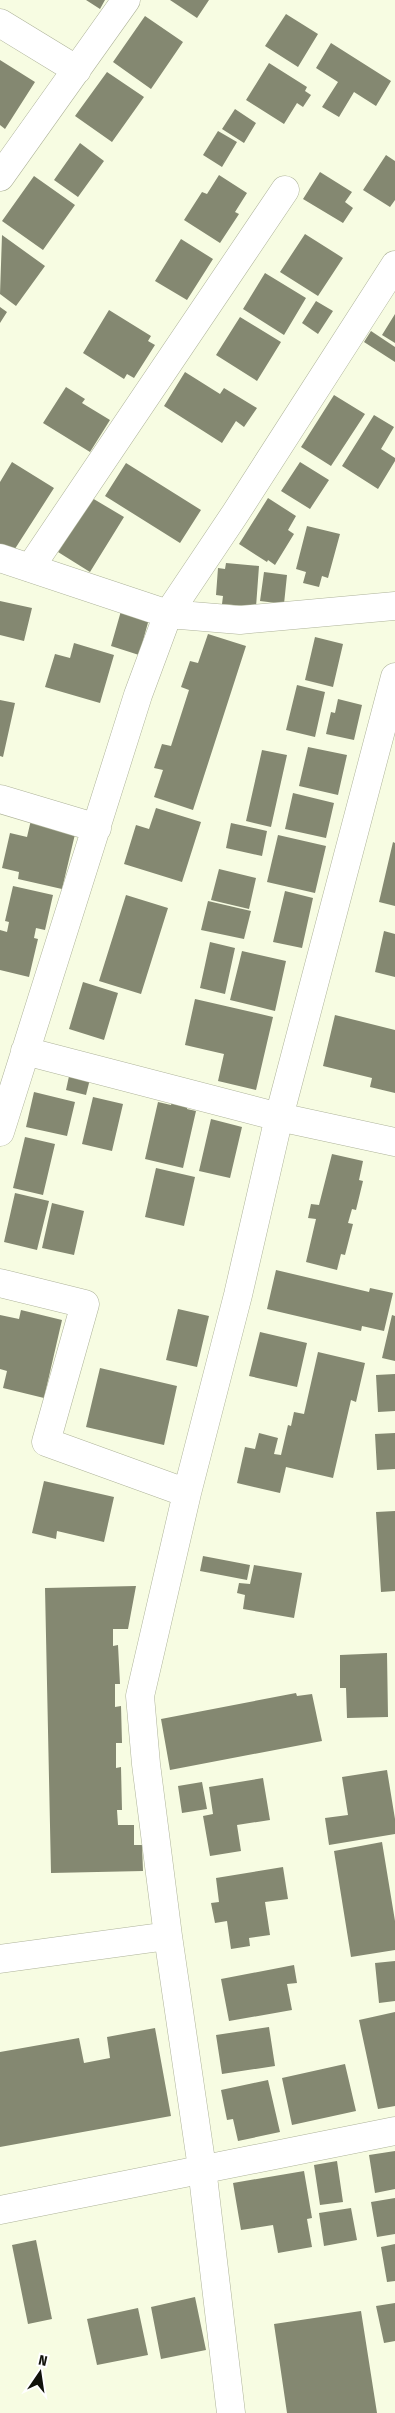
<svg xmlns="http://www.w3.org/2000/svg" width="395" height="2413" font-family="'Fira Sans Condensed',sans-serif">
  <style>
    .building { fill: #848871 }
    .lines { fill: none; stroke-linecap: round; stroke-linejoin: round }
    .minor-casing { stroke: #aeb39a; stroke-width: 29 }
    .minor { stroke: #fff; stroke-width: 28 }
  </style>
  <rect width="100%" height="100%" fill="#f7fce2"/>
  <path class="building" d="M86,0H105L100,9Z
    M170,0H209L197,18Z
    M286,14L318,34L298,67L265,46Z
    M145,16L183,42L151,89L113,62Z
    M331,43L391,81L376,106L354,92L339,117L322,107L338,82L316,68Z
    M0,60L35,82L5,129L0,125Z
    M269,63L307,87L305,91L311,95L303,107L297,103L284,124L246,100Z
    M107,72L144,97L112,142L75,116Z
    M235,109L256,123L244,143L222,129Z
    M218,131L237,142L222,167L203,155Z
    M80,143L104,161L78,197L54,180Z
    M386,155L395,161V200L390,207L363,190Z
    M320,172L352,192L345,202L353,208L343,223L303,199Z
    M219,175L247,193L235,212L239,214L220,243L184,220L202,192L207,194Z
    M34,176L75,205L43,250L2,221Z
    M305,234L343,258L318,296L280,272Z
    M2,235L45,266L16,306L0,294Z
    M181,239L213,259L187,300L155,281Z
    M265,273L306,298L284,335L243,309Z
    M316,301L333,311L318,334L302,323Z
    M0,307L7,312L0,323Z
    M109,310L151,336L148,341L155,345L134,378L127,374L124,379L83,353Z
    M395,314V343L382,335Z
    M240,317L281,342L257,381L216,355Z
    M371,331L395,347V362L364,342Z
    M185,372L220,394L224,388L257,408L244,427L236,421L222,443L164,406Z
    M66,387L85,399L82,403L110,420L90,452L43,423Z
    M334,395L365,414L331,466L301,447Z
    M374,415L394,427L381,449L395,458V461L378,489L342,466Z
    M12,462L54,488L11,555L0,548V482Z
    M300,462L329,480L310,509L281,491Z
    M126,463L201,510L180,543L105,496Z
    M92,498L124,517L90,572L58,552Z
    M268,498L296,516L288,530L294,534L275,565L268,560L267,562L239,544Z
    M307,526L340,534L328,578L322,576L319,587L303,583L306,572L296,569Z
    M226,563L259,566L256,607L222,604L223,596L216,595L218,568L225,569Z
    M264,572L287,575L284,604L260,601Z
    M0,601L32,608L24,641L0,635Z
    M121,611L149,619L139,655L111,646Z
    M208,634L246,646L193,810L154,797L163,770L154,768L162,744L171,746L189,690L181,687L190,661L198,663Z
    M315,637L343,644L333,687L305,680Z
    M74,643L114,655L100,703L45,687L55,654L70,658Z
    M297,685L325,692L315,737L286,730Z
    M338,699L362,705L354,740L326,734L331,712L335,713Z
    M0,700L15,703L3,757L0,756Z
    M308,747L347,755L338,795L299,786Z
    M262,750L287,755L271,827L246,821Z
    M293,793L334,803L326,838L285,829Z
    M156,808L201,822L182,882L124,864L136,825L149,829Z
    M31,820L76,830L62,889L18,879L19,872L2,868L10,833L27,837Z
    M231,823L267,831L262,856L226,848Z
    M278,835L326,846L315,893L267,882Z
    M393,842L395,843V906L379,902Z
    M219,869L256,878L249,909L211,900Z
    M13,886L53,895L45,930L36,928L34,938L38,939L29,977L0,970V930L7,932L9,922L5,921Z
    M285,891L313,898L302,948L273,942Z
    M126,895L168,908L141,994L99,981Z
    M208,901L251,911L244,939L201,930Z
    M384,931L395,934V977L375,972Z
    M210,942L235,948L225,994L200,988Z
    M242,951L286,961L275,1011L230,1000Z
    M83,982L118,993L104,1040L69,1029Z
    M195,999L273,1017L256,1090L218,1081L224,1054L185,1045Z
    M335,1015L395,1030V1093L370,1087L372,1078L323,1066Z
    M71,1067L92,1071L86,1095L66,1090Z
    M34,1092L75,1102L67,1136L26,1127Z
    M93,1097L123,1104L112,1151L82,1144Z
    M173,1099L188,1103L187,1109L196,1111L183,1168L145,1159L158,1102L171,1105Z
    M211,1119L242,1127L230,1178L199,1171Z
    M25,1137L55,1144L43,1195L13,1188Z
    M332,1154L363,1161L359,1180L363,1181L356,1210L352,1209L348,1223L353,1224L345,1255L341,1254L337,1270L306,1262L316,1219L308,1218L311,1204L319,1205Z
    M156,1168L195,1177L184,1226L145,1217Z
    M15,1193L49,1201L37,1250L4,1242Z
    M52,1203L84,1211L74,1255L42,1248Z
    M276,1270L369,1292L370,1288L393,1293L384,1331L362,1326L361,1331L267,1309Z
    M178,1309L209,1316L197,1367L166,1360Z
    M21,1310L62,1320L44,1398L3,1388L7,1371L0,1369V1315L19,1319Z
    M392,1315L395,1316V1361L382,1358Z
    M260,1332L307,1343L297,1387L249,1376Z
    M318,1352L365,1363L356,1402L351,1400L333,1478L286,1467L280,1493L237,1483L245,1447L255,1449L259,1433L278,1438L274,1454L281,1455L288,1425L291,1426L294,1412L304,1414Z
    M100,1368L177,1386L164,1445L86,1427Z
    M395,1374V1411L378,1412L376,1375Z
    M395,1433V1469L377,1470L375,1434Z
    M44,1481L114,1497L104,1542L57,1531L56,1539L32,1533Z
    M395,1511V1591L381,1592L376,1512Z
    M203,1556L250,1565L247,1580L200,1571Z
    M254,1565L302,1573L294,1618L243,1609L245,1595L237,1593L239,1583L250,1584Z
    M136,1586L128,1629H113V1646L118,1645L120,1684H115V1707L121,1706L122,1743H116V1768L121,1767L122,1810H117L118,1825H134V1845H142L143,1871L51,1873L45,1588Z
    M387,1653L388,1717L347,1718L346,1688H340V1655Z
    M296,1693L297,1696L312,1694L322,1741L170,1770L161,1719Z
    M387,1770L395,1819V1834L329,1845L325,1818L348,1815L342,1777Z
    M263,1778L270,1820L237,1825L241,1851L210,1856L203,1816L213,1814L209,1787Z
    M202,1782L207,1809L182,1813L178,1786Z
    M382,1842L395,1921V1950L351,1957L334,1851Z
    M283,1867L288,1899L265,1902L270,1935L249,1938L250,1946L231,1949L227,1921L215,1923L211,1903L219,1902L216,1878Z
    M395,1961V2001L379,2003L375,1963Z
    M294,1965L297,1983L287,1984L292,2010L229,2021L221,1979Z
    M395,2012V2106L378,2109L359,2020Z
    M269,2027L275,2066L222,2074L216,2035Z
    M155,2028L171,2116L0,2147V2052L79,2038L84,2063L110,2058L107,2037Z
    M345,2064L356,2111L292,2125L282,2078Z
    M268,2080L280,2132L238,2141L233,2119L227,2120L221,2090Z
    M395,2151V2189L375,2193L369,2155Z
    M337,2161L343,2202L320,2205L314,2165Z
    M304,2171L312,2218L307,2219L312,2247L278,2253L273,2225L241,2230L233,2183Z
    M395,2198V2234L377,2237L371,2202Z
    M351,2208L357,2240L324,2246L319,2213Z
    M36,2240L52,2319L28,2324L12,2245Z
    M395,2244V2281L387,2282L381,2247Z
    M195,2297L206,2350L161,2359L151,2307Z
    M395,2303V2341L384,2343L376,2306Z
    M138,2308L148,2355L97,2365L87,2319Z
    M361,2311L377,2413H287L274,2324Z"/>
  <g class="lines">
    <defs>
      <path id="minor" d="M0,23L77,70
        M0,177L126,0
        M0,558L168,614L240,620L395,606
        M30,568L285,190
        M0,799L97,828
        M25,1051L279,1117L395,1142
        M0,1132L138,695L168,614L235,514L395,265
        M0,1283L85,1304L46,1442L187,1493
        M0,1959L168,1936
        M0,2210L395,2131
        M231,2413L202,2168L168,1936L146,1764L140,1696L187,1493L238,1295L279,1117L395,677"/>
    </defs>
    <use href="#minor" class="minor-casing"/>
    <use href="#minor" class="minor"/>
  </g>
  <g transform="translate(40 2373) rotate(13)" stroke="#ffffff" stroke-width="4" paint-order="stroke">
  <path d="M0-4L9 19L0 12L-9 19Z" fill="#11120a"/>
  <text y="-8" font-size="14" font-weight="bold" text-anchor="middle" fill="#11120a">N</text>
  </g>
</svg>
